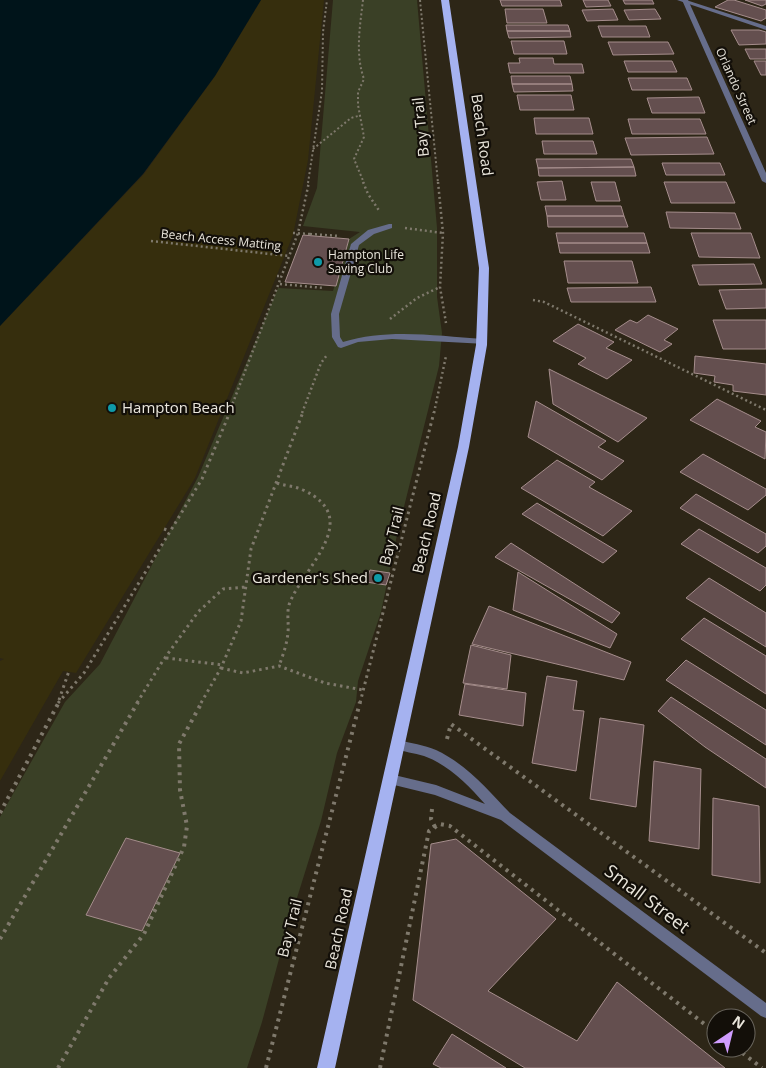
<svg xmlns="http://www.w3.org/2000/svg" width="766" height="1068" font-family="'Open Sans',sans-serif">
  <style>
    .green { fill: #3a4026 }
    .sand { fill: #362e0d }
    .water { fill: #00141a }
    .building { fill: #644f4f; stroke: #a58d8c }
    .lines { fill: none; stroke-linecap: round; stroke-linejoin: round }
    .path-far3 { stroke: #7f796c; stroke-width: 2; stroke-dasharray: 2 2.5; stroke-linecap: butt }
    .path-far2 { stroke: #7f796c; stroke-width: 2.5; stroke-dasharray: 2 3; stroke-linecap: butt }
    .path-far1 { stroke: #7f796c; stroke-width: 3; stroke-dasharray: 2.5 4; stroke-linecap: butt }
    .path { stroke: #7f796c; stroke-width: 4; stroke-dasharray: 3 5; stroke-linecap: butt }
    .lane { fill: #666d8b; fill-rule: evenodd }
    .street { fill: #666d8b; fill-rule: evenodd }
    .primary { fill: #a5b2f0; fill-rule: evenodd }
    .culture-dot { fill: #0f9aa8; stroke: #130f09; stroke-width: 2 }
    .labels { text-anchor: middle; stroke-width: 4.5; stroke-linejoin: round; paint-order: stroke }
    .far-street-label { font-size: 12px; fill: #eae6dc; stroke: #130f09 }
    .far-poi-label { font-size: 12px; fill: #eae6dc; stroke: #130f09; text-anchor: start }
    .street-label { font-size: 15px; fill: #eae6dc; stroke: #130f09 }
    .poi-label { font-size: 15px; fill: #eae6dc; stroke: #130f09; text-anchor: start }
    .near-street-label { font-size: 18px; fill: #eae6dc; stroke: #130f09 }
  </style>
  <rect width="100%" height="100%" fill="#2d2617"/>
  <path class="green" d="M333,0H417L437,228V297L442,333L439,366L397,535L381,612L358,681L356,702L337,753L321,821L286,933L262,1022L247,1068H0V817L65,702L100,664L198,477L278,288L333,291L349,239L360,232L303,226L317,188Z"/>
  <path class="sand" d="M261,0H324L308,160L293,235L195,478L76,673L63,671L0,781V661L4,659L0,658V326L144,174L215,76Z"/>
  <path class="water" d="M0,0H261L215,76L143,174L0,326Z"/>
  <path class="building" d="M500,0H560L562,6H502Z
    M583,0H608L611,6L586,7Z
    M623,0H652L654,4H625Z
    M728,0H734L766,10V18L761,21L715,7Z
    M745,0H766V4L762,6Z
    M505,9H543L547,23H507Z
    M613,9L618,20L587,21L582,10Z
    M655,9L661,19L629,20L624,10Z
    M506,25H568L570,31H507Z
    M598,26H646L650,37H602Z
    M731,30H759L766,32V44L739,45Z
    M507,31H570L571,37L509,38Z
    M511,41H564L567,54H514Z
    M608,42H668L674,54L613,55Z
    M745,49H766V59H750Z
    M519,58H553L554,64H582L584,73H510L508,63H520Z
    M624,61H672L677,72H628Z
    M754,61H766V75H761Z
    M511,76H570L572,84H512Z
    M628,78H687L692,90H632Z
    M512,84H572L573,91L514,92Z
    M517,95H571L574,110H520Z
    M699,97L705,113H652L647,98Z
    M534,118H589L593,134H536Z
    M628,119H700L706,134H632Z
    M707,137L714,154L631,155L625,138Z
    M542,141H593L597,154H544Z
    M536,159H631L634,167L538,168Z
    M662,163H720L725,175H666Z
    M634,167L636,176H539L538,168Z
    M562,181L566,200H541L537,182Z
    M591,182H615L620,201H596Z
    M664,182H726L735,203H671Z
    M545,206H621L624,216H547Z
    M666,212L735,213L741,229L670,228Z
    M547,216H624L628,227H548Z
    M556,233H644L647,243H558Z
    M691,233H751L760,258L699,257Z
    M303,235L349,239L336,286L285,282Z
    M558,243H647L650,253H560Z
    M564,261H632L638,283H568Z
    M754,264L762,284L699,285L692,265Z
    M651,287L656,302H571L567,288Z
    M766,289V308L726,309L719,290Z
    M648,315L678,329L664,340L672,344L660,352L615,330L630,320L637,323Z
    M713,320H766V349H723Z
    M578,324L614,342L606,348L632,360L607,379L578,364L586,358L553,341Z
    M695,356L766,364V395L733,391V385L714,382L715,376L694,373Z
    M549,369L647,418L618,442L553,404Z
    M717,399L761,421L755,427L766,432L765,459L690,420Z
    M536,401L606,441L598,447L624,461L602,480L528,437Z
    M703,454L766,489V495L748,510L680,472Z
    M557,460L595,482L589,487L632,511L603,536L521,488Z
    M696,494L766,534V546L758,553L680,508Z
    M537,503L617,551L603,563L522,514Z
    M699,529L766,568V585L760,591L681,544Z
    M511,543L620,613L612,623L495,557Z
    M370,570L390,573L386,585L366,582Z
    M518,572L617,634L610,648L513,610Z
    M709,578L766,613V647L686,598Z
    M489,606L631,662L624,680L472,644Z
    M704,618L766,656V694L681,639Z
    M471,645L511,655L507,689L463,683Z
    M686,660L766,710V745L666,680Z
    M547,676L577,681L573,710L584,711L576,771L532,763Z
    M465,684L526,693L523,726L459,715Z
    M671,697L766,759V788L705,747L658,711Z
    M600,718L644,725L636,807L590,799Z
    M654,761L701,769L699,849L649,841Z
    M713,798L759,806L760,883L712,875Z
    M126,838L180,853L142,931L86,915Z
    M456,839L556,919L488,991L577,1041L617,982L725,1068H525L413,1000L431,844Z
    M452,1034L506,1068H441L433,1064Z"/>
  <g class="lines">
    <path class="path-far3" d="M363,0C360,26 355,54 364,79L358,92V105L364,137L354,159L364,183
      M420,0L438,183
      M313,149L351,118L358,116
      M308,183L322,91L323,32L327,0"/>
    <path class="path-far2" d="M363,182L368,194L380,212
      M438,182L443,233L440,287L446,323
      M405,228L443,233
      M293,233L310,234
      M310,234L340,236
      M151,241L289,256
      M277,276H282
      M280,284L324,288
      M533,300L544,302L766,410
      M390,319L417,298L440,287
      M229,413L298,233L309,182
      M302,413L321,363L327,355
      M434,413L446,356"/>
    <path class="path-far1" d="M277,483C285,486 295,486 303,490C364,518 305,566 290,602C286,612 289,622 288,632C287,644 283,655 279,666
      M164,529L170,531
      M166,658L223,665
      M221,668L243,673L279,666L325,683L363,690
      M59,700L69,671
      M58,703L84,673L202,479L230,412
      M137,703L162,662L198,612L223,589L246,587
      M201,703L221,668L241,621L251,549L303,412
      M360,703L434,412"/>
    <path class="path" d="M447,739L451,724L766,953
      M432,809L431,819L435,827
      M0,813L59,702
      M0,939L138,702
      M736,1048L762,1068
      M58,1068L109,978L144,934L184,847L187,826L180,790L179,744L202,702
      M266,1068L360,702
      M380,1068L429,831L440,824L450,826L716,1033"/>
    <path class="lane" d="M677,0H686L766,26V30Z
      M389,224H392V228L374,234L359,245L339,314L340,337L343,342C388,328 437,336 483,339L486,340V344L392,339L358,342L341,348L338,347L332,337L331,314L351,244L368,230Z"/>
    <path class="street" d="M682,0H688L766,173V183L762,181Z
      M398,740C411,743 424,745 436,750C466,764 488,790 510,813L766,1003V1018L761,1016L501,820L435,795L386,783L384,779L386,775L390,774L436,785L485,804C468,785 449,765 424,756C414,753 404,752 394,748L392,745L394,742Z"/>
    <path class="primary" d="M441,0H449L489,268L487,345L469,447L335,1068H317L458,447L476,345L479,268Z"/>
  </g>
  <g class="culture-dot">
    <circle cx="318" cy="262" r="5"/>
    <circle cx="112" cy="408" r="5"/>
    <circle cx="378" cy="578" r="5"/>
  </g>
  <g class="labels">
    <g class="far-street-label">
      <text transform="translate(736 86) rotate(66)" y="4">Orlando Street</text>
      <text transform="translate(221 240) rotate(6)" y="4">Beach Access Matting</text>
    </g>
    <g class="far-poi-label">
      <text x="328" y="259">Hampton Life<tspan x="328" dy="14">Saving Club</tspan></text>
    </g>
    <g class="street-label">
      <text transform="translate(421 127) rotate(-96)" y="5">Bay Trail</text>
      <text transform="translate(482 135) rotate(82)" y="5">Beach Road</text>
      <text transform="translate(427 533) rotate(-77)" y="5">Beach Road</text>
      <text transform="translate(392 536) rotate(-76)" y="5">Bay Trail</text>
      <text transform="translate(290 928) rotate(-76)" y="5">Bay Trail</text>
      <text transform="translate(339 929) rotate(-78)" y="5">Beach Road</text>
    </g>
    <g class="poi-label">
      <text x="122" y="413">Hampton Beach</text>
      <text x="368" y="583" text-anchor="end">Gardener's Shed</text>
    </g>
    <g class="near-street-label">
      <text transform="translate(647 899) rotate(37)" y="6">Small Street</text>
    </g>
  </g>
  <g transform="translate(731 1033) rotate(35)"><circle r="24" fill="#130f09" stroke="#69655d"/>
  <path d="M0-4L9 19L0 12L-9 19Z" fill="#d09dff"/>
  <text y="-8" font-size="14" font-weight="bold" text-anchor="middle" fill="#eae6dc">N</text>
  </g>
</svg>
